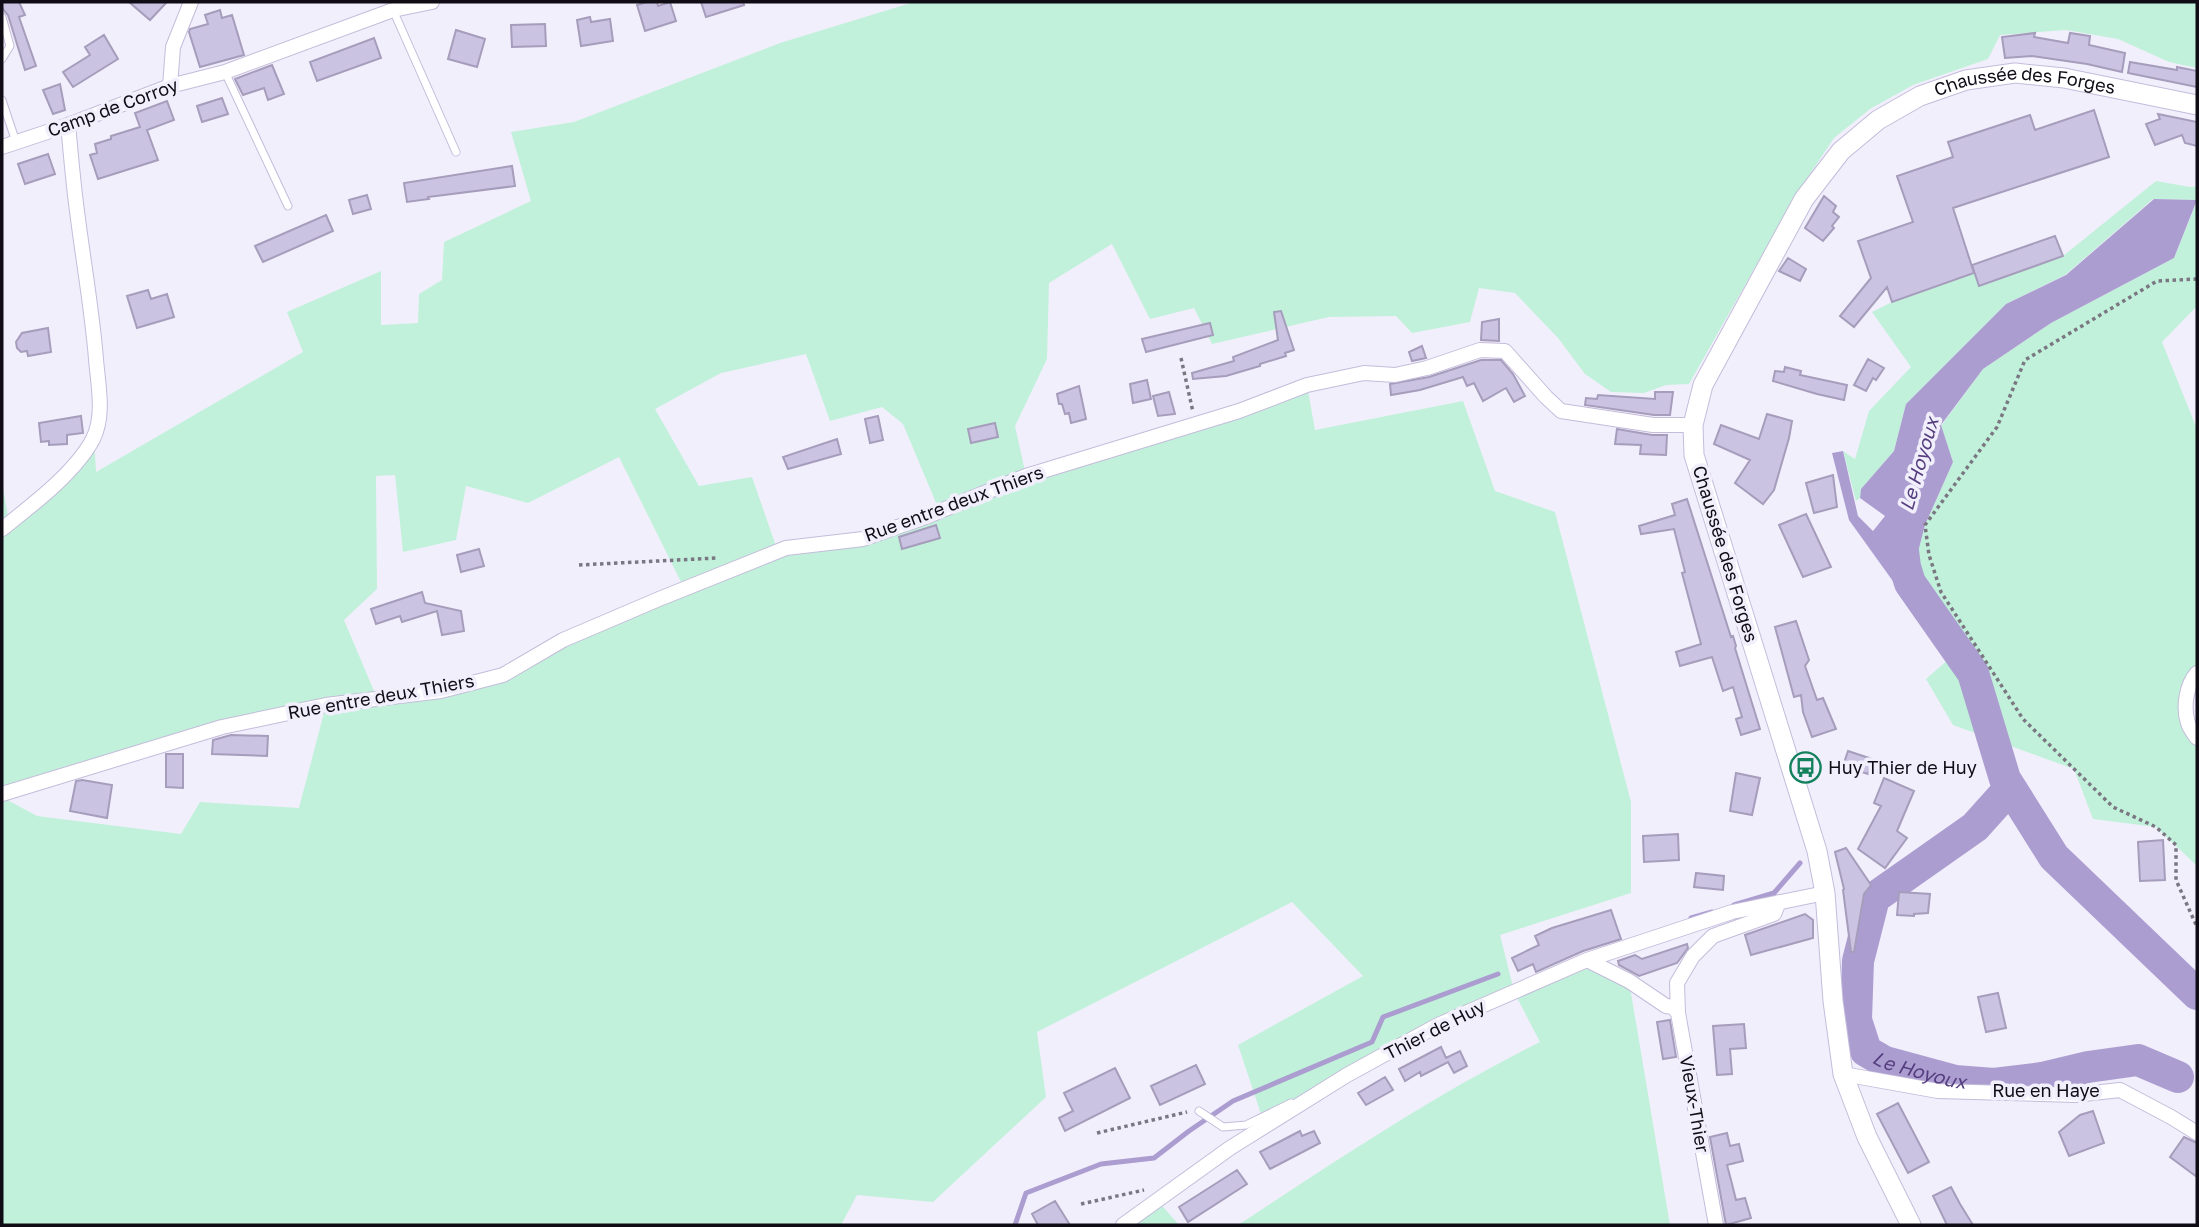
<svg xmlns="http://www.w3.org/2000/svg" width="2199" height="1227" font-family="'Golos Text',sans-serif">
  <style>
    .green { fill: #c1f1da; fill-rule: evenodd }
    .water { fill: #ac9dd1 }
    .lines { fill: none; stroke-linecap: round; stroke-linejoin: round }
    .stream { stroke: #ac9dd1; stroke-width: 5 }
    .river { stroke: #ac9dd1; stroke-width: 32 }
    .building { fill: #cbc3e2; stroke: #a59dbb; stroke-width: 2 }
    .lane-casing { stroke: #c4bcdb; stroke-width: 9 }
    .street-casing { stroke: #c4bcdb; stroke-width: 16 }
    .secondary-casing { stroke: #c4bcdb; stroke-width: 21 }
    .path { stroke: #7a7782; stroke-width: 3.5; stroke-dasharray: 3.5 3.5; stroke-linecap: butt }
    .lane { stroke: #fff; stroke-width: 7 }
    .street { stroke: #fff; stroke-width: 14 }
    .secondary { stroke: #fff; stroke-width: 19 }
    .labels { text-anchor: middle; stroke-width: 7; stroke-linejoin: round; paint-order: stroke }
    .street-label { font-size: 18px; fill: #0f0c16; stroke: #f2effc }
    .poi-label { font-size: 18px; fill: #0f0c16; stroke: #f2effc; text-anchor: start }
    .water-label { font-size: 19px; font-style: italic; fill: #553e7f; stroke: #f2effc }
  </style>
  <rect width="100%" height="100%" fill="#f2effc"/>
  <path class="green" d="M914,2H2197V68L2169,62L2118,39L2066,30L2000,35L1988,59L1913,85L1870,109L1834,138L1796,195L1689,384L1666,385L1644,393L1611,392L1585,374L1558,338L1515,293L1479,288L1470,322L1412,333L1396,316L1329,317L1212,344L1194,308L1150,319L1112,244L1049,283L1047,359L1015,426L1026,476L1307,385L1315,430L1463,401L1495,491L1555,512L1631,802V893L1500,935L1514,991L1587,960L1629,981L1670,1225H1238C1336,1161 1435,1094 1540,1042L1514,992L1265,1126L1238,1045L1363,976L1292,902L1037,1032L1046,1097L933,1202L857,1195L841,1225H2V797L37,816L181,834L200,802L299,808L326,705L2,794V482L9,522L94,437L96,472L303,352L287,312L381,271V325L418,323L419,294L442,280L444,242L531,201L511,132L574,122L780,43ZM806,354L830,421L882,407L903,424L939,510L863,539L778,552L752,477L699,486L655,409L721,373ZM619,457L684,588L503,675L377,698L344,620L377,589L376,476L395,475L403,552L456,540L466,486L528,503Z
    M2156,181L2190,187L2197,186V200L2153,199L2065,275L2006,304L1906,404L1894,451L1861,489L1860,498L1856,501L1843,451L1855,459L1869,411L1911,367L1872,312L1892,302L1974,273L1979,285L2063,256Z
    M2197,201V306L2162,342L2197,429V673L2186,697L2197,738V866L2156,827L2093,819L2074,769L1953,725L1926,679L1950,658L1910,583L1925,525L1953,462L1941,426L1983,369L2051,323L2174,258Z
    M1158,1201L1179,1225H1129Z"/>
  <path class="water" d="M2154,199L2197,200L2174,258L2051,323L1983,369L1941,425L1953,462L1925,525L1910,583L1900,591L1849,520L1832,453L1843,451L1858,516L1873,531L1885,516L1860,498L1861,489L1894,451L1906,404L2006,304L2066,275Z"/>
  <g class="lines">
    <path class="stream" d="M1734,905L1774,893L1800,863
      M1691,918L1712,912
      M1015,1225L1026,1193L1101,1164L1154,1158L1189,1131L1233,1101L1372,1042L1383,1017L1498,974"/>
    <g class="river">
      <path d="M1902,543L1905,567L1910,583L1973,673L2005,779L2054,857L2197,994"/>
      <path id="s1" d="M2010,788L1975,827L1874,898L1858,961L1856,1020L1866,1051L1885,1062L1955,1081L1994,1084L2042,1078L2088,1067L2138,1060L2178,1077"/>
    </g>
  </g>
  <path class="building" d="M2,2H19L25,15L19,17L36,66L25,70L8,15L2,8Z
    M129,2H167L150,20Z
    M647,2H657L658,6L670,2L676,21L645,31L637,5Z
    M701,2H743L744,5L706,17Z
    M220,10L222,18L232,15L244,55L200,67L189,32L190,29L208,24L205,15Z
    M590,17L591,22L610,19L613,41L581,46L577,20Z
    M545,24L546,46L512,47L511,25Z
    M456,30L485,39L477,67L448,59Z
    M2035,33L2034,37L2068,43L2070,33L2090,36L2089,45L2125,53L2122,72L2087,64L2032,56L2005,58L2002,37Z
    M104,35L118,59L73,87L63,72L90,55L85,47Z
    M374,38L381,58L317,81L310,62Z
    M2130,62L2177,70V67L2197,71V87L2128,73Z
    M272,65L284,94L268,100L264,88L243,95L235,79Z
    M60,84L65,110L53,114L43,90Z
    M222,98L228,114L202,122L197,106Z
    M167,101L174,120L147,130L158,160L98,179L90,155L97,153L95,144L111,139V136L140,127L135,113Z
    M2094,110L2109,157L1953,208L1974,273L1892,302L1887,287L1854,327L1840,316L1871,278L1858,241L1913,222L1897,176L1953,157L1948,142L2030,115L2035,130Z
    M2158,114L2197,122V146L2185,143L2182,135L2155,145L2146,124L2160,119Z
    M48,154L55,174L25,184L18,164Z
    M512,166L515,186L428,197L429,199L407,202L404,183Z
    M367,195L371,209L353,214L349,200Z
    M1824,196L1836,206L1833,212L1839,217L1832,226L1834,228L1823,241L1805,228Z
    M326,215L333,231L263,262L255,246Z
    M2055,236L2063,256L1979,286L1972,265Z
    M1788,258L1806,269L1800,281L1779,271Z
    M148,290L151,299L167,294L174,317L137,328L127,296Z
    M1281,311L1294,350L1285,353L1286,356L1260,364V366L1226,376L1193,379L1192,373L1234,361L1233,357L1278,340L1274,312Z
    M1499,319V341L1481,340L1482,322Z
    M1210,323L1213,335L1146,352L1142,339Z
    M48,328L51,352L28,356L27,351L21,352L17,348L16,342L22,333Z
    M1422,346L1426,358L1412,361L1409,352Z
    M1868,359L1884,368L1876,380L1873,378L1866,391L1854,385Z
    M1481,360H1501L1513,374L1525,396L1514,402L1506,388L1483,401L1474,383L1467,386L1463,377L1420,390L1391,395L1390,384L1429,377Z
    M1785,367L1801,371L1800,375L1847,385L1844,400L1817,394L1773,381L1775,371L1784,372Z
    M1147,380L1151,399L1133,403L1130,384Z
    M1079,386L1086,419L1071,423L1069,413L1065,414L1062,404H1059L1057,394Z
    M1169,392L1175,414L1158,416L1153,396Z
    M1655,392H1673L1670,415H1654L1585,405L1586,398L1597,399L1598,395L1655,399Z
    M1767,414L1792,421L1789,438L1774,490L1763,504L1735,483L1750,460L1714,444L1721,425L1759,439Z
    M81,416L83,433L67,435V444L49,445V441L41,442L39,423Z
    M878,416L883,440L870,443L865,419Z
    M995,423L998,437L971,443L968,429Z
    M1617,429L1652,435H1667L1666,455L1640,454L1641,445L1615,444Z
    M837,439L841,454L788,469L783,457Z
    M1833,475L1837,507L1814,513L1806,483Z
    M1687,499L1731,637L1733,636L1736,646L1735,648L1760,729L1741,735L1736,719L1742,717L1733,687L1723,691L1712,657L1680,666L1676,652L1701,644L1682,573L1685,572L1674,529L1641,534L1639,526L1675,515L1672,504Z
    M1806,514L1831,567L1803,577L1779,525Z
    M936,525L940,538L902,549L899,537Z
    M479,549L484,566L461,572L457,555Z
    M422,592L425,603L461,611L464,631L442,635L437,611L402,622L400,616L376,624L371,609Z
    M1796,621L1809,660L1805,666L1817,700L1823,698L1836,729L1812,737L1803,712L1801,695L1794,697L1775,627Z
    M231,735L268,736L267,756L212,754L213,740Z
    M1848,751L1872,759L1868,774L1843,766Z
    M166,754H183V788L166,787Z
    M1736,773L1760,778L1752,815L1730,811Z
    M1884,778L1914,791L1897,831L1907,838L1885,868L1858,849L1881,806L1874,803Z
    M82,780L112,785L107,818L70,811L76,781Z
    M1678,834L1679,860L1644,862L1643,836Z
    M2163,840L2165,880L2140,881L2138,842Z
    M1846,848L1871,885L1864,894L1854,952H1851L1843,890L1844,889L1835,852Z
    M1696,873L1724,876L1723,890L1694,887Z
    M1899,892L1930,894L1928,913L1914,914V916L1897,915Z
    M1611,910L1621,939L1583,951L1536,972L1533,964L1518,971L1512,958L1539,945L1535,936L1552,928Z
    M1805,914L1813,920V938L1751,955L1745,935Z
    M1687,944L1688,948L1677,963L1639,976L1619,965L1618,961L1635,955L1642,959Z
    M1998,993L2006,1028L1986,1032L1978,997Z
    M1670,1020L1676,1057L1663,1059L1657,1022Z
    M1744,1024L1746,1048L1730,1049L1732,1074L1717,1075L1713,1026Z
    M1441,1047L1446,1058L1460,1051L1467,1066L1454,1073L1448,1062L1421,1076L1420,1072L1405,1081L1399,1069Z
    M1196,1065L1205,1084L1160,1105L1151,1086Z
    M1115,1068L1130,1098L1065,1131L1059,1118L1073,1111L1064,1093Z
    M1385,1077L1393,1090L1366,1105L1358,1093Z
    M1898,1103L1929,1162L1908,1173L1877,1114Z
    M2093,1111L2104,1143L2069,1156L2059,1132L2080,1115Z
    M1300,1131L1302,1136L1314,1131L1320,1143L1270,1169L1260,1152Z
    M1727,1133L1730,1146L1739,1144L1743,1161L1727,1165L1731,1180L1736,1200L1745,1198L1751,1218L1726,1225L1710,1137Z
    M2184,1137L2197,1143V1177L2170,1157Z
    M1237,1170L1247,1184L1188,1222L1179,1207Z
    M1951,1187L1960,1204L1973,1225H1947L1933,1196Z
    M1055,1201L1070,1225H1038L1032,1214Z"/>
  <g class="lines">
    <defs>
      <path id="lane" d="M393,10L456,152
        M2,17L10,46L2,59
        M225,72L288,206
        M2,100L16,142
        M1199,1111L1223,1127L1246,1125L1291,1103"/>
      <path id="street" d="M170,86L173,47L191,2
        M2,147L68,125L170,86L225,72L393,10L432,2
        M2,529C32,505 75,473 93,439C105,415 98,385 96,359C92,309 83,260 77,211C73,182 71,154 68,125
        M2197,673C2186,685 2183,708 2188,723C2189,728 2194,734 2197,738
        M2,794L222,727L326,705L441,691L503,675L563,640L659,599L786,548L863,539L923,518L1026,476L1239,411L1307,385L1364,373L1395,375L1427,368L1480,350L1505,351L1546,397L1561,411L1653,425H1693
        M1587,960L1629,981L1666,1006L1673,1007L1678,1013
        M1843,1074L1938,1091L2075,1095L2120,1090L2171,1117L2197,1133
        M1123,1225L1230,1148L1347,1075L1438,1025L1587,960L1732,912L1825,893
        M1716,1225L1678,1013L1677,983L1693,956L1713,936L1774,914L1779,902"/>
      <g id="secondary">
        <path id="s2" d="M1911,1225L1867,1137L1843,1074L1833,1001L1825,893L1817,851L1694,455L1693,425L1703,385L1804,199L1841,151L1878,120L1920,96L1966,80L2015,73L2064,78L2197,105"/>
      </g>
    </defs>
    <use href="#lane" class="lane-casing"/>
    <use href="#street" class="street-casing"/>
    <use href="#secondary" class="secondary-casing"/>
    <path class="path" d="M2197,279L2157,281L2025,360L1997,427L1925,525L1929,555L1941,592L2023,719L2113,807L2156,827L2176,845V880L2197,927
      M1181,358L1193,412
      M579,565L717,558
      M1097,1133L1187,1112
      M1081,1204L1144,1190"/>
    <use href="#lane" class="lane"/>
    <use href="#street" class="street"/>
    <use href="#secondary" class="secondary"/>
  </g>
  <defs>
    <symbol id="bus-ring" viewBox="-11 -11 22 22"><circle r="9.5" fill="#f2effc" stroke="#14815d" stroke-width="1.5"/><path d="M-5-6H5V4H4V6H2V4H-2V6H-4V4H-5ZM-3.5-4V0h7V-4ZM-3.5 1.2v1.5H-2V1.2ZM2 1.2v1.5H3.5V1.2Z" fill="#14815d"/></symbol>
  </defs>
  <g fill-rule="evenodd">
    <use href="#bus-ring" x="1788" y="750" width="35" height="35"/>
  </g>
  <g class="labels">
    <g class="street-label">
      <text dy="6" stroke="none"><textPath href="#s2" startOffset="1353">Chaussée des Forges</textPath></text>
      <text transform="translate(113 108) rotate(-20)" y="6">Camp de Corroy</text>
      <text transform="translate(954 504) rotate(-20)" y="6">Rue entre deux Thiers</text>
      <text transform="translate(1725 554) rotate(73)" y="6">Chaussée des Forges</text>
      <text transform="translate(381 697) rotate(-10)" y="6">Rue entre deux Thiers</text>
      <text transform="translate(1435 1030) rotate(-27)" y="6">Thier de Huy</text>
      <text x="2046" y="1097">Rue en Haye</text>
      <text transform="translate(1694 1104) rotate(80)" y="6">Vieux-Thier</text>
    </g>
    <g class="poi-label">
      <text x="1828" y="774">Huy Thier de Huy</text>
    </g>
    <g class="water-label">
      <text transform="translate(1919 464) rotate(-74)" y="7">Le Hoyoux</text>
      <text dy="7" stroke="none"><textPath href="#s1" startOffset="390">Le Hoyoux</textPath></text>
    </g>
  </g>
  <rect width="2199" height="1227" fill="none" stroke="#0f0c16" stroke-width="7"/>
</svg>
